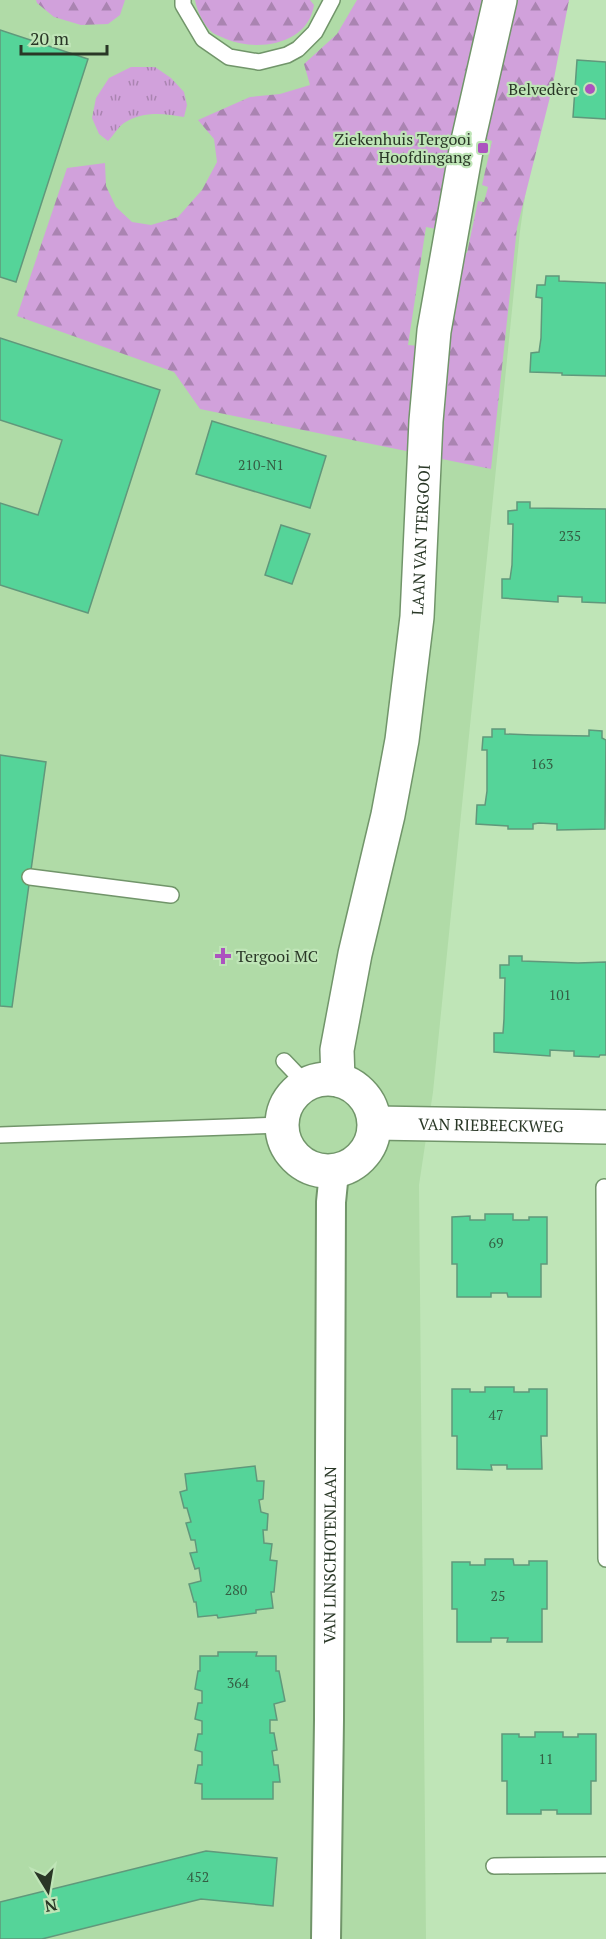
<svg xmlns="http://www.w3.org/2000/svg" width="606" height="1939" font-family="'PT Serif',serif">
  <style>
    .built { fill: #b0dba7 }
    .grass { fill: url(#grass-tufts) }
    .forest { fill: url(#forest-firs) }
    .building { fill: #55d499; stroke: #60987b; stroke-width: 1.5 }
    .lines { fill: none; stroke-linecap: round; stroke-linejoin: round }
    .service-casing { stroke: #71956a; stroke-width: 18 }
    .minor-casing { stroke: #71956a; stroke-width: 32 }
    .tertiary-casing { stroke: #71956a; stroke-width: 36 }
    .service { stroke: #fff; stroke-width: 15 }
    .minor { stroke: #fff; stroke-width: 28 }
    .tertiary { stroke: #fff; stroke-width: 33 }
    .poi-dot { fill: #ac53bf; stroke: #bfe5b7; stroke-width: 2 }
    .labels { text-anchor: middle; stroke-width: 4.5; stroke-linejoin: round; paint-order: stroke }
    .number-label { font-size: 14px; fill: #345e43 }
    .poi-label { font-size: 16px; fill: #293726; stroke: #bfe5b7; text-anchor: end }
    .street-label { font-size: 16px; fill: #293726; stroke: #bfe5b7 }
  </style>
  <defs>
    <pattern id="grass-tufts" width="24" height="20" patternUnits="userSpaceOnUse" patternTransform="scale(1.5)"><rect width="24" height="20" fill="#d1a1db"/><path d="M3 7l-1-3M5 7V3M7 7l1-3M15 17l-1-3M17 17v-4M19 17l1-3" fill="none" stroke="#aa84b1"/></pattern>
    <pattern id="forest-firs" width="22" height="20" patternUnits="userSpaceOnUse" patternTransform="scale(1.5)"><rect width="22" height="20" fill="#d1a1db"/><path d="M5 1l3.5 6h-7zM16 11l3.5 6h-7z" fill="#aa84b1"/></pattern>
  </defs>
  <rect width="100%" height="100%" fill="#bfe5b7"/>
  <path class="built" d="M0,0H553L520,231L433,1092L419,1185L426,1939H0Z"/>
  <path class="grass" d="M131,67H155L171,78L184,92L187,105L184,117C164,113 142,111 124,123C118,127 113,136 108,141L99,134L92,118L96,98L109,78Z"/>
  <path class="forest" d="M36,0H125L120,15L108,24L81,25L54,17L37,3Z
    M195,0H310L314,5C308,45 257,52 226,39C222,37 216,35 213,33C204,26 197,11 195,0Z
    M357,0H488L436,229L426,227L408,345L419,346L411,452L200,409L174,372L17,316L67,168L105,163L106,186L116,207L132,222L151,225L178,217L202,190L217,162L214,139L198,120L250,97L280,94L310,85L304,64L337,34Z
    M515,0H569L552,89L517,228L491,469L437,458L447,341L460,251L467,253L478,201L484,202L488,187L482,185L492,141L484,138Z"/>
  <path class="building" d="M0,30L88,59L16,282L0,277Z
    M577,60L606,62V119L573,117Z
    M546,276H559V281L606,283V376L562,375V373L530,372L531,353L539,352L541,338L542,298L536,297L537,285H545Z
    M0,338L160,390L88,613L0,585V503L38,515L62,440L0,420Z
    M212,421L326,456L310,508L196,474Z
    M517,502H530V508L606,509V603L582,602V597H577L558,596V602L502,598V579H510L512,565L513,524H508V511L517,510Z
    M281,525L310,534L292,584L265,575Z
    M492,729H505V734L533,735L589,736V730L602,731V738L606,740L605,829L557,830V824L539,823L533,824V829H508V826L476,824L477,805H485L487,791V750H482L483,737H492Z
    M0,755L46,762L12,1007L0,1006Z
    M509,956H522V961L578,963L606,962V1055H600L599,1057L574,1056V1051H568L550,1050V1056L494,1052V1033H503L504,1019L505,978H500V965H509Z
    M485,1214H513V1220H529V1217H547V1264H541V1297H508L507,1293H491V1297H457V1264H452V1217L470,1216V1220H485Z
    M485,1387H514V1392H529V1389H547V1436H541L542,1469H507V1465H491L492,1470L457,1469V1436H452V1389H470V1392H485Z
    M255,1466L257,1481H264L263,1499L259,1500L261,1512L268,1514L267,1530H263L264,1543L272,1544L270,1560L277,1561L274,1592H271L273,1608L256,1610V1613L218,1618L217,1615L198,1617L196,1602H194L189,1584L201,1581L199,1568L195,1569L190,1553L197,1552L195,1540H191L186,1523L191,1522L187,1508H184L180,1492L187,1490L185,1474Z
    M485,1559H513L514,1565H529V1561H547V1609H542V1642H507L508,1638H491V1642H457V1609H452V1562H470V1565H485Z
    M218,1652H257L256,1656H276V1671H279L285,1701L274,1704L277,1720H270V1733H274L277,1750L272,1751L274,1765H278L280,1782H273V1799H202V1784L195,1783L198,1765H202V1752L195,1750L198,1734H202V1721L195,1719L198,1703H202V1691L195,1689L198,1671H200V1656H218Z
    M535,1732H563V1737H578V1734H596V1781H591V1814H557V1810H541V1814H507V1781H502V1734H519V1737H535Z
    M206,1851L277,1858L273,1906L201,1899L42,1939H0V1902Z"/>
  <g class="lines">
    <defs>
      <path id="service" d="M183,0V5L203,39L229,57L259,62L287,55L298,49L315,32L332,0
        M30,877L171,895
        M284,1061L306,1084
        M0,1135L281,1125
        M604,1187L606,1559
        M494,1866L606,1865"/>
      <g id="minor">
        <path id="s1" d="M326,1939L329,1720L331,1202L334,1172"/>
      </g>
      <g id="tertiary">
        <circle cx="328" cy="1125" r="46"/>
        <path id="s2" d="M338,1080L337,1050L355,954L388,815L402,740L417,617L426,421L434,331L467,145L500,0"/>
        <path id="s3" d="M375,1123L606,1127"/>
      </g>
    </defs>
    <use href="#service" class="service-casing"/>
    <use href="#minor" class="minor-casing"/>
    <use href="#tertiary" class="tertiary-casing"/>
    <use href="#service" class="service"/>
    <use href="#minor" class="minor"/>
    <use href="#tertiary" class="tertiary"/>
  </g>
  <g class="poi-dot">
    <circle cx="590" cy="89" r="6"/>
    <rect x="477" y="142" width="12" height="12" rx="3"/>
    <path d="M220 947h6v6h6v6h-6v6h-6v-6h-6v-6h6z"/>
  </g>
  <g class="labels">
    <g class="number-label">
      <text x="261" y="470">210-N1</text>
      <text x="570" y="541">235</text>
      <text x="542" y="769">163</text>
      <text x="560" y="1000">101</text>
      <text x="496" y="1248">69</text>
      <text x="496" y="1420">47</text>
      <text x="236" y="1595">280</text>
      <text x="498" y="1601">25</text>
      <text x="238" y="1688">364</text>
      <text x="546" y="1764">11</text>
      <text x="198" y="1882">452</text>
    </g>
    <g class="poi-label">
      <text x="578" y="95">Belvedère</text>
      <text x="471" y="145">Ziekenhuis Tergooi<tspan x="471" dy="18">Hoofdingang</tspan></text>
      <text x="236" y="962" text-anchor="start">Tergooi MC</text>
    </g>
    <g class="street-label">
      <text dy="6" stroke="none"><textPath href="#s2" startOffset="548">LAAN VAN TERGOOI</textPath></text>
      <text dy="6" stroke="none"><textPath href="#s3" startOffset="116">VAN RIEBEECKWEG</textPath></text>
      <text dy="6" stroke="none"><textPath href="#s1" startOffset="384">VAN LINSCHOTENLAAN</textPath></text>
    </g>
  </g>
  <g transform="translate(48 1891) rotate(169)" stroke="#bfe5b7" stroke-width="4.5" paint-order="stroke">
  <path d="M0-4.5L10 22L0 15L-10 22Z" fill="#293726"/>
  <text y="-9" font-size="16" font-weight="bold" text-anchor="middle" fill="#293726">N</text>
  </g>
  <path d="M21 45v9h86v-9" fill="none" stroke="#293726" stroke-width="3"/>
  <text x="30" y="45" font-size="18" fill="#293726" stroke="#bfe5b7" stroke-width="4.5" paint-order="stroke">20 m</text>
</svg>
